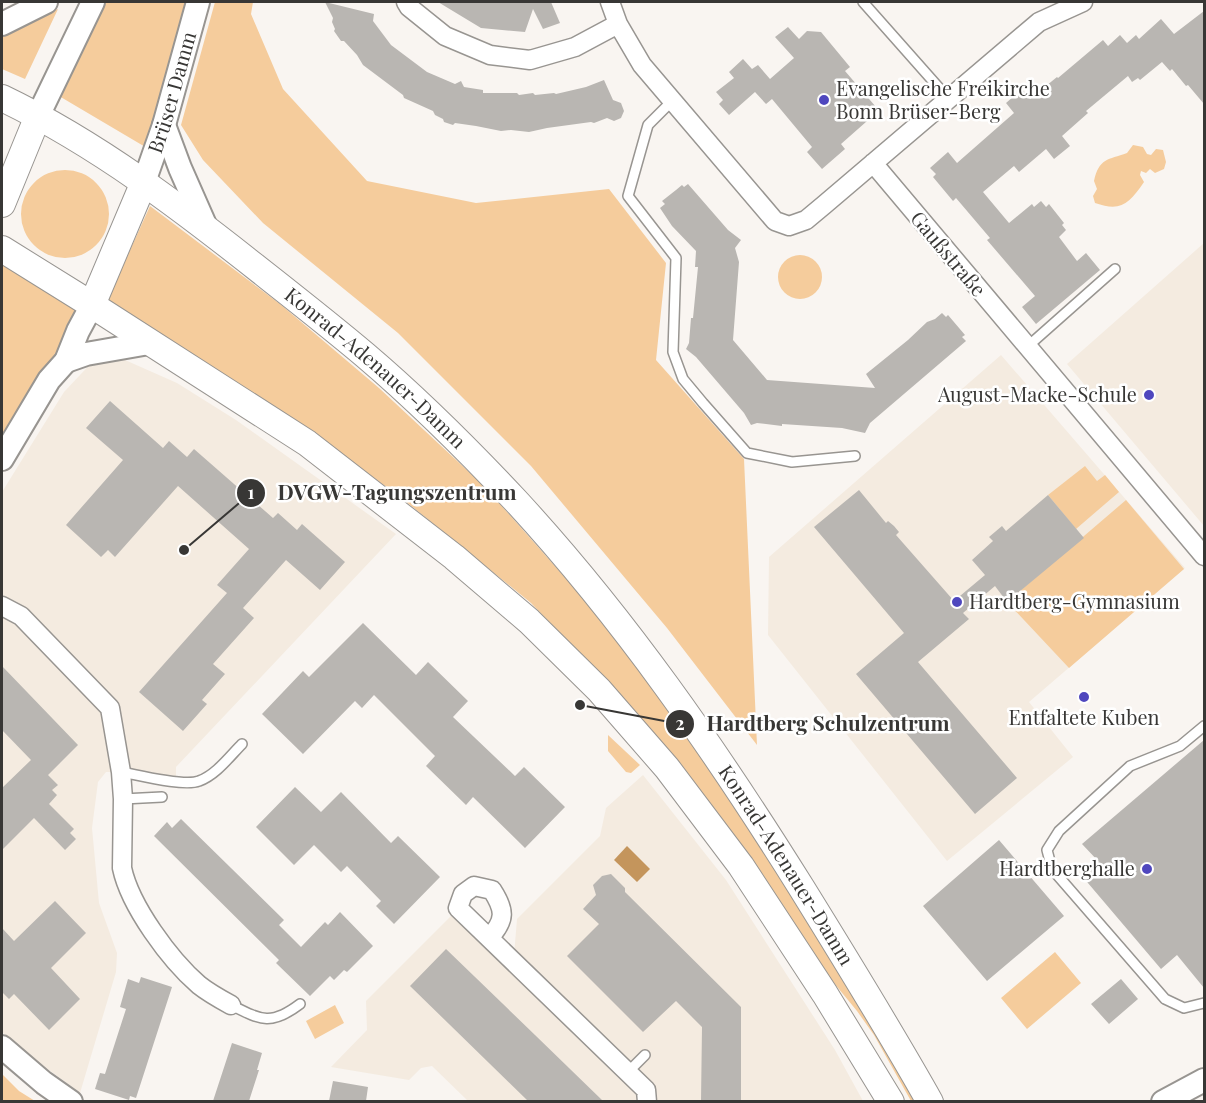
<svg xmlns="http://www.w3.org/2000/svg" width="1206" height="1103" font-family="'Playfair Display',serif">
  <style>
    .built { fill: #f4ebe0 }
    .green { fill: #f5cc9c }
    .water { fill: #c4955c }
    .building { fill: #b9b6b2 }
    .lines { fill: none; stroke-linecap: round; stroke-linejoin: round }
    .service-casing { stroke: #989591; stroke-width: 12 }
    .minor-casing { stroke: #989591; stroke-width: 21 }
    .tertiary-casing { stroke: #989591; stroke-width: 26 }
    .secondary-casing { stroke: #989591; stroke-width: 28 }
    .service { stroke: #fff; stroke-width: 9 }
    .minor { stroke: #fff; stroke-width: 18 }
    .tertiary { stroke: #fff; stroke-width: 22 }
    .secondary { stroke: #fff; stroke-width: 26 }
    .poi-dot { fill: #4f47be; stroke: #fff; stroke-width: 2 }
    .labels { text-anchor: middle; stroke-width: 5; stroke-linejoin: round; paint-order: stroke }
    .poi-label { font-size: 20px; fill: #383735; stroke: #fff; text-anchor: start }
    .street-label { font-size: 20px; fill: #383735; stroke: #fff }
    .leader { fill: none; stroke: #383735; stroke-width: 2 }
    .callout-dot { fill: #383735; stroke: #fff; stroke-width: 2 }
    .mark-label { font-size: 18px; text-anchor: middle; font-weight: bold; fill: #fff }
    .callout-label { font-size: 21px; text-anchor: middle; font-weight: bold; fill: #383735; stroke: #fff; stroke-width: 5; stroke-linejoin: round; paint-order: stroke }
  </style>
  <rect width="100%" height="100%" fill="#f9f5f1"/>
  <path class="built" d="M1204,243V526L1067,364Z
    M1001,355L1185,568L1029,702L1073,757L947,861L768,635L769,557Z
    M96,358L125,360L177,383L236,420L396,534L176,767V781L121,772H106L98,782L92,828L99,903L117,953L116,972L80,1093L22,1050L2,1032V492L64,392Z
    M643,775L726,880L835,1050L863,1101H468L432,1066L421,1068L409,1080L331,1067L367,1030L366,1001L453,914L514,955L517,919L600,836L606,808Z"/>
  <path class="green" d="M106,2H186L147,148L59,96Z
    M215,2H253L251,14L283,89L367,181L476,203L609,189L666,263L656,360L744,459L757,745L667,628L531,466L398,333L263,223L203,160L181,125Z
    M58,9L25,79L2,69V33L11,31Z
    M1133,145L1143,147L1147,154L1151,155L1156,149L1163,150L1166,162L1164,169L1155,173L1150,169L1146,173L1141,171L1140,175L1144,182C1129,204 1121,212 1095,203L1093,196L1097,189L1094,181C1099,158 1108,160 1127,153Z
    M21 214a44 44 0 1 1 88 0a44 44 0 1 1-88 0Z
    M150,206L280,304L379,388L484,486L585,600L677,720L753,828L920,1101H911L874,1035L857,1011L829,977L756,866L609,685L531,603L399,496L273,406L107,301Z
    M778 277a22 22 0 1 1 44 0a22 22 0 1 1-44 0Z
    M2,262L77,310L78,313L27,405L2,445Z
    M1085,466L1097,481L1105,475L1119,492L1076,529L1048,495Z
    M1126,500L1184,569L1069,668L1007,602Z
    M608,735L640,765L631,773L626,772L608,751Z
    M1055,952L1081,983L1027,1029L1001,998Z
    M335,1005L344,1023L315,1039L306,1021Z
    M2,1074L19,1091L35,1101H2Z"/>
  <path class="water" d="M627,846L650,869L637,882L614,860Z"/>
  <path class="building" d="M325,2L374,14L373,21L391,45L427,72L455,84L461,81L464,87L483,90V93H517L519,95L533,93L535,95L554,93L556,94L586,87L604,80L613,100L621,103L624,111L621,118L614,121L607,118L594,123L591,122L547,128L529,132L511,130L501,131L476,126L455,123L453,125L444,122L443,119L435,115L433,111L404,98L403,95L363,65L357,55L344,41H341L334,31L335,29L332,22L333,18Z
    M438,2H551L560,23L543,29L533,9L525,32L481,28Z
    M1204,11V104L1188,85L1186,86L1172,69L1170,71L1162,62L1140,80L1138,78L1132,82L1128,76L1086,111L1088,113L1062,136L1070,146L1054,159L1046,149L1019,172L1014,166L983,192L1009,223L1032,204L1034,207L1041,201L1046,207L1049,204L1064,223L1062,225L1066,230L1059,237L1077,261L1086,253L1100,270L1036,324L1022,307L1035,296L987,240L990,238L956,198L953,201L933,177L936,174L930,168L948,152L957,163L1014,113L1006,103L1022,89L1030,99L1057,77L1058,78L1103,40L1108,46L1120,35L1127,43L1136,35L1139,39L1161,19L1174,34Z
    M788,27L799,39L807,31L821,32L850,67L845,71L876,107L875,114L841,144L845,149L822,169L807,152L812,147L772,99L766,104L755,92L729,115L719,104L723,100L716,92L734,78L729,72L743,59L752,69L758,65L770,79L794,58L775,37Z
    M688,184L728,230L741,240L735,248L739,262L733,340L767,380L875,388L866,374L908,340L927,322L935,319L942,313L946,317L948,315L965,335L962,337L966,341L870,423L865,433L842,428L782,424V426L757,423L751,425L744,413L696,357L686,349L689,343L691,318H693L698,267H695L696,251L672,226L660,208L665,204L662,201L676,190L682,185L684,187Z
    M110,401L163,448L169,441L187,457L194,449L273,518L278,513L297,530L302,524L345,562L320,590L286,560L243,608L254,618L213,664L225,674L202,700L207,704L183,731L139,692L227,593L217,585L249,549L178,486L115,557L108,550L101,557L66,525L123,460L86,428Z
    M859,490L886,523L888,521L894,526L899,532L896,535L954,601L985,575L972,560L993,541L989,537L1002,526L1006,531L1048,495L1084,538L1007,602L995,586L963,613L969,619L918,662L1017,778L975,814L856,674L904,633L814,527Z
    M363,623L416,675L428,662L468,701L453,717L515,776L524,767L565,807L525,848L473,797L466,805L426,766L435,756L374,695L362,708L355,701L303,754L262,714L303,671L309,677Z
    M2,666L78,745L48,775L58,785L52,790L57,795L49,804L74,829L70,833L76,839L65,850L34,818L2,850V788L31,760L2,730Z
    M1204,740V988L1177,955L1161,969L1082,876L1099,862L1082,844Z
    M295,787L321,812L341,792L391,843L398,836L440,877L394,924L376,906L381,901L347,866L341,872L314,845L294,865L256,827Z
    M181,819L284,920L279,925L301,947L325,922L328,925L340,912L373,946L347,972L344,970L334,980L330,976L310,996L276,963L279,960L154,836L167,822L172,828Z
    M999,840L1064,916L987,981L923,906Z
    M611,874L625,888V892L741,1007V1101H701L702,1027L676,1001L643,1032L567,956L599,924L583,909L596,895L593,885L602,876Z
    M55,901L86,933L51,968L80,999L49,1030L14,994L9,999L2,992V928L14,941Z
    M446,949L535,1035L603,1101H528L410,986Z
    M141,977L172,987L136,1098L130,1096L129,1100L95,1089L100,1073L105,1074L126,1009L120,1007L128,979L139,983Z
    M1121,979L1138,999L1109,1024L1091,1004Z
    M232,1043L262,1053L257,1070H259L249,1101H213Z
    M333,1081L368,1087L366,1101H329Z"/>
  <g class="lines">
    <defs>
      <path id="service" d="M863,2L948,98
        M672,101L648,125L628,196L676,258L673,352L683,379L703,403L747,453L792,462L855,456
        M1027,347L1115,269
        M1204,726L1180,746L1130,766L1059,831L1047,850L1052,869L1165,999L1184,1008L1204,1003
        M121,772C138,775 184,787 199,781C216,775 230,756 242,744
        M123,799L162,797
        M231,1005C261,1020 271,1026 300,1004
        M628,1072L645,1055"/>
      <path id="minor" d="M406,2L409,7L445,36L490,55L530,60L575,47L618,24
        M610,2L618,24L642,65L775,221L789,226L806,220L824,205L1039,22L1083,2
        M873,163L1204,556
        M2,606L21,616L110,708L121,772L123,799L122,868C130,906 170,960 199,985C209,993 220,999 231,1005
        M489,938C506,920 505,910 492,890L474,886L463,894L458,908L646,1090L647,1102"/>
      <g id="tertiary">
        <path d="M2,24L46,2"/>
        <path d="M38,116L93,2"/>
        <path d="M164,125L180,168L206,227"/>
        <path id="s1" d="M144,182L164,125L198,2"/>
        <path d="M66,361L86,354L149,343"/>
        <path d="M2,459L49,380L66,361L78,331L92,305"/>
        <path d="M2,1047L44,1083L71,1102"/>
        <path d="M1163,1102L1204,1080"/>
      </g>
      <g id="secondary">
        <path id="s2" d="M2,98C98,144 184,210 267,276C300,302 333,328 365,355C418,400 468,450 515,500C624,618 716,751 801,887C845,958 889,1029 930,1102"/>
        <path d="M2,204L38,116"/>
        <path d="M2,249L92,305L307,443L454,557L529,621L599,690L667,768L741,866L825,994L891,1102"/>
        <path d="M92,305L144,182"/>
      </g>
    </defs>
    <use href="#service" class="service-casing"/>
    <use href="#minor" class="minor-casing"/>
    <use href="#tertiary" class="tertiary-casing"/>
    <use href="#secondary" class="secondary-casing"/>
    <use href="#service" class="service"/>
    <use href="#minor" class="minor"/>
    <use href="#tertiary" class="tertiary"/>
    <use href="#secondary" class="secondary"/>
  </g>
  <g class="poi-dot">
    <circle cx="824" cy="100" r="6"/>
    <circle cx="1149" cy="395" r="6"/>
    <circle cx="957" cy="602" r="6"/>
    <circle cx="1084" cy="697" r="6"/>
    <circle cx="1147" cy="869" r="6"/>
  </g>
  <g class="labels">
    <g class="poi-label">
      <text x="836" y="96">Evangelische Freikirche<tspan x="836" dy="23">Bonn Brüser-Berg</tspan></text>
      <text x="1137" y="402" text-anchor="end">August-Macke-Schule</text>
      <text x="969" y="609">Hardtberg-Gymnasium</text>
      <text x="1084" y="725" text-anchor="middle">Entfaltete Kuben</text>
      <text x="1135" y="876" text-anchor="end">Hardtberghalle</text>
    </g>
    <g class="street-label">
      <text dy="7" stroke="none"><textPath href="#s1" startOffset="94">Brüser Damm</textPath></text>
      <text transform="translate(948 254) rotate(50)" y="7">Gaußstraße</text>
      <text dy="7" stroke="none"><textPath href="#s2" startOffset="462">Konrad-Adenauer-Damm</textPath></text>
      <text dy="7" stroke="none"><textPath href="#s2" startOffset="1110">Konrad-Adenauer-Damm</textPath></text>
    </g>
  </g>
  <path class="leader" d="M184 550L251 493M580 705L680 724"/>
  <g class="callout-dot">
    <circle cx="184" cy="550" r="6"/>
    <circle cx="580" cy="705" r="6"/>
    <circle cx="251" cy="493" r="15"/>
    <circle cx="680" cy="724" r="15"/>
  </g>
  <g class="mark-label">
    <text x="251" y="499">1</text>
    <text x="680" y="730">2</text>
  </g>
  <g class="callout-label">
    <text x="397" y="500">DVGW-Tagungszentrum</text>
    <text x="828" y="731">Hardtberg Schulzentrum</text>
  </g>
  <rect width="1206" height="1103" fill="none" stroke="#383735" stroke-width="6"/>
</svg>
